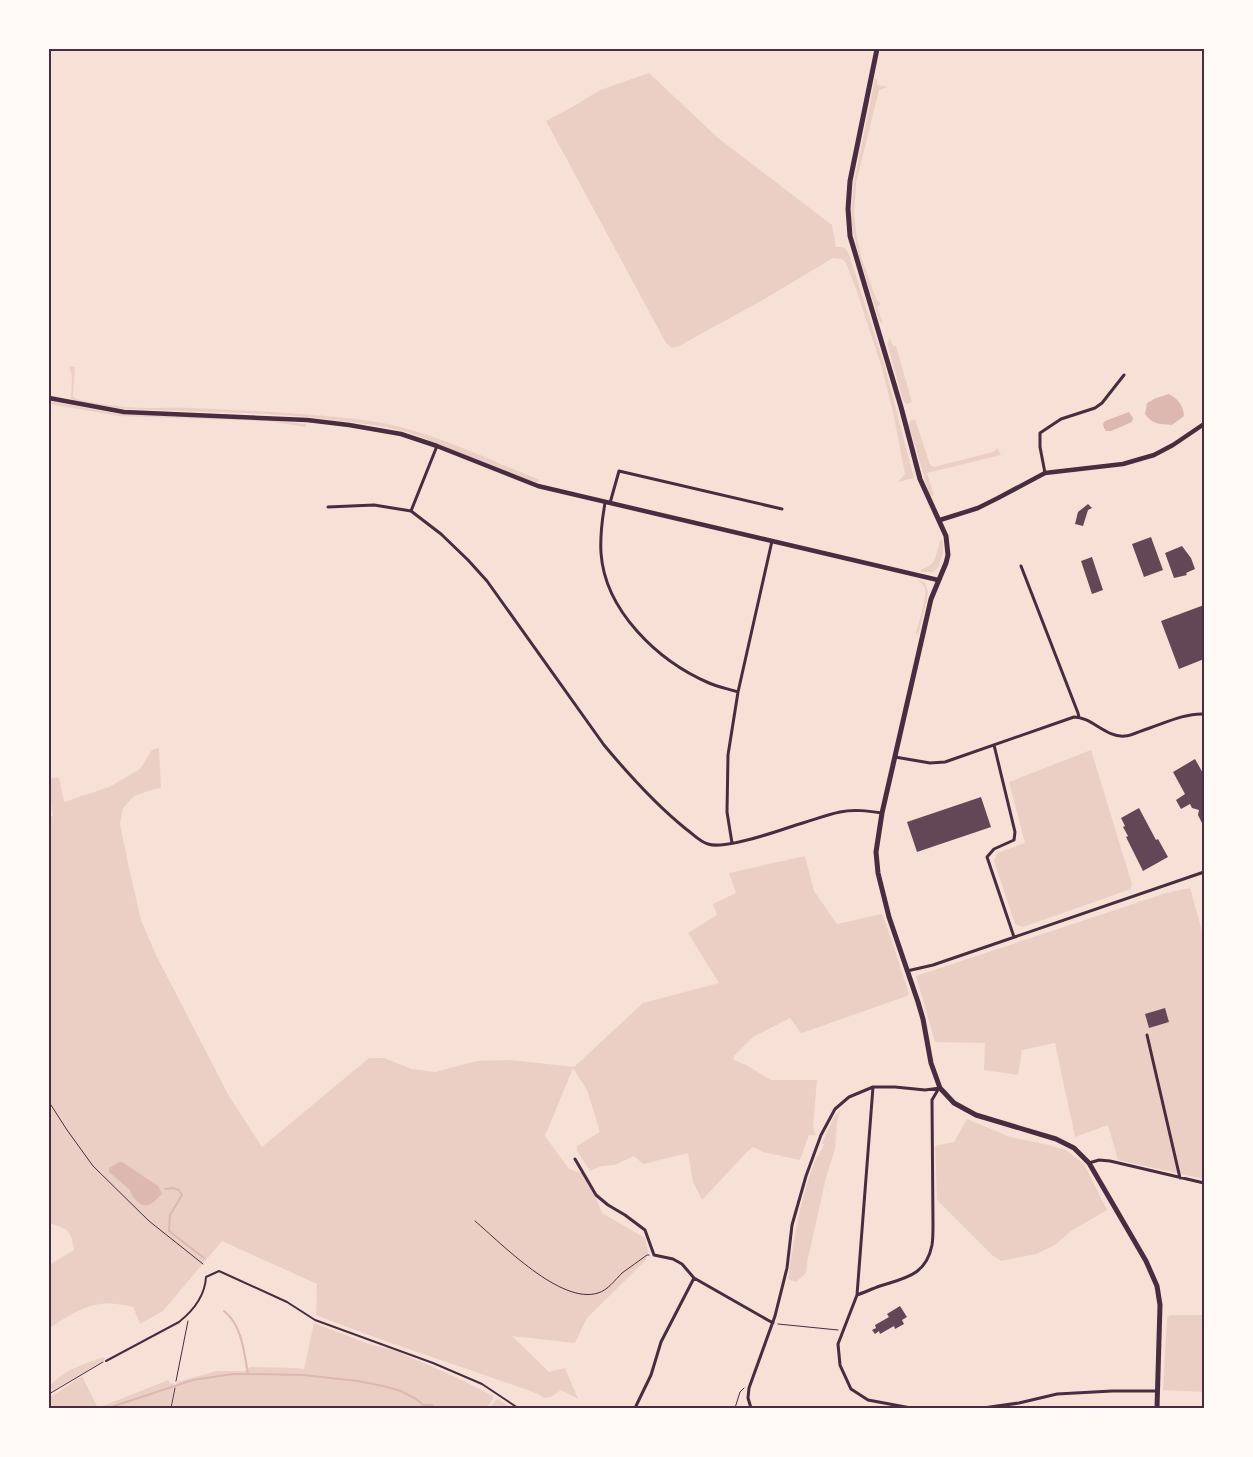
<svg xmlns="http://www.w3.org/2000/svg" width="1253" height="1457" font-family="'Public Sans',sans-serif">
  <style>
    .green { fill: #ebcfc5 }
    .water { fill: #dcb8b0 }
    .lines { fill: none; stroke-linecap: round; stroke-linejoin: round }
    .stream { stroke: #dcb8b0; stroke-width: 2 }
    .building { fill: #644757 }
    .path { stroke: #4a2c40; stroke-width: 1 }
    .service { stroke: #4a2c40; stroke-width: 2 }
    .minor { stroke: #4a2c40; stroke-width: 3 }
    .secondary { stroke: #4a2c40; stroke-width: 4.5 }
    .primary { stroke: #4a2c40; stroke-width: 5 }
    .neatline { fill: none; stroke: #4a2c40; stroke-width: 2 }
  </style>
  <rect width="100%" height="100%" fill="#f7e1d7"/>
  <path class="green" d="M649,73L718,138L832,225L836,247C843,247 846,247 849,254L885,367L914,478L898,482L905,474L893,412L882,368L856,289L846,263L842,259L833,258L761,301L679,346L672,348L666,343L546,121L574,106L600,90Z
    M875,79H877V85L888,87L879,90L856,183L854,214L857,239L861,256L876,299L881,304L877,307L883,324L880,322L859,256L853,232L851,217L854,182Z
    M890,338L893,346H896L912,402L906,404L903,400L887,343Z
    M69,366L75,367L73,396L75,398L80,400C95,403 110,405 125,407C148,409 171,407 193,408C250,411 308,413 364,420C426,428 482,457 540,480L536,484L426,439L407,432L381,426L308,417L267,414L124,409L74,401L71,399L72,376Z
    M49,401L119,414L267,420L306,424V427L267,421L119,416L49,404Z
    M915,419L930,465L934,467L993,452L997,448L1001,455L927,473L934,495L930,496L909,425L910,421Z
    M941,540L943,541V553L938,568L933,572H921V569C936,567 936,554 940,541Z
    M917,579L925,583L928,592L927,599L918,635L916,634C918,624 927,598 925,589C924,584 920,582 917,579Z
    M159,748L161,787L134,796L123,808L120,824L130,873L141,920L156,955L229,1096L262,1147L369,1058H384L412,1069L435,1072L477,1061L512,1060L574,1067L643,1003L719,983L688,933L717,915L713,904L736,893L729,873L805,856L814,891L837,924L882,914L891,938L909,994L907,996L802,1033L800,1032L790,1018L753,1037L734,1056V1060L746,1065L771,1080H817L813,1127L816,1135H809L800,1160L763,1152L753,1147L748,1151L702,1200L693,1182L688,1153L643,1164L634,1156L615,1165L602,1166L590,1171L577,1151V1146L600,1132L587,1090L573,1068L545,1136L569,1169L587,1175L602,1213L645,1238L648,1252L646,1260L587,1318L575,1343L512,1336L549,1372L565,1368L578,1399L561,1390L551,1397L544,1398L538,1394C464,1367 389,1344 316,1315L317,1284L222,1241L163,1311L140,1324L133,1307C95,1297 80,1309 49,1328V1265L74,1250C71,1229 68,1229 49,1223V817L53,816L49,792V779L59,777L64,802L109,787L140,769L152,750Z
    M1091,750L1132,884L1131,889L1023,927L1015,924L994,861L997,853L1025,843L1009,782Z
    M1190,888L1204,938V1179L1118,1160L1108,1125L1075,1137L1055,1043L1022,1050L1018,1075L984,1070L985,1043L935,1042L916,976L1166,893Z
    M840,1110L837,1123L835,1149L826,1178L807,1263L806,1273L796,1282L788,1279C794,1239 800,1198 815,1161C818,1154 821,1152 824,1145L822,1143L833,1119Z
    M967,1119L1010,1137L1049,1145L1066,1150L1084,1164L1107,1210L1071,1231L1055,1245L1036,1254L1001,1261L992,1255L937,1200L935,1146L954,1142Z
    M1170,1315H1204V1392L1163,1390L1167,1317Z
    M314,1323L369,1344L396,1351L460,1379L493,1396V1399L487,1408H172L177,1382L216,1371H245L250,1367L296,1368L304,1369Z
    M104,1357L105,1360L53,1390L49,1387C62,1371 85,1363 104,1357Z
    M82,1376L98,1408L168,1380L170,1384L174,1383L170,1408H49V1398Z
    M498,1399L511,1408H490L495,1401Z"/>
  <path class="water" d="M1169,394C1178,399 1183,405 1184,416L1172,425C1160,424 1153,425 1145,414L1147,403L1156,398Z
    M1129,412L1133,418L1132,422L1111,431H1106L1104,428L1103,424L1105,421Z
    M119,1162H122L158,1186L162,1194C154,1202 146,1212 136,1200C133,1197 131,1195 130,1190L109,1172V1168Z"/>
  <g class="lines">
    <path class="stream" d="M165,1189L173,1188L179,1190L182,1195L170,1215L169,1231L204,1258
      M224,1311C242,1325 244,1352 248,1374
      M108,1408L193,1380L233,1374H248L303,1375L358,1381L383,1386L401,1391L416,1399L423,1405H432L434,1408"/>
  </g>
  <path class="building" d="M1088,504L1092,508L1088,510L1083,526L1075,524L1078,512Z
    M1151,537L1163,570L1144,577L1132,544Z
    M1182,546L1191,558L1195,569L1186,573L1187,575L1174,578L1165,553Z
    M1092,557L1103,590L1092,594L1081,561Z
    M1204,605V659L1179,669L1161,621Z
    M1195,759L1204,775V827L1198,815L1199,810L1192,808L1190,804L1181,809L1176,800L1185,794L1173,772Z
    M981,797L991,827L917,852L907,822Z
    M1139,808L1156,840L1158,839L1168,857L1143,871L1126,837L1128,836L1123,827L1125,826L1121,818Z
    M1165,1008L1169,1022L1149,1028L1145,1014Z
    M900,1306L907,1317L902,1320L904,1324L895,1329L894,1326L880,1334L879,1331L875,1334L872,1330L876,1328L875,1325L889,1317L887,1314Z"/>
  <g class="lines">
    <path class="path" d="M49,1102L67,1130L93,1166L149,1221L203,1264
      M475,1221C502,1244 561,1305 598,1293C608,1290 615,1280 622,1273C630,1267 639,1261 647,1255H649
      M778,1324L838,1330
      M176,1381L188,1321
      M49,1394L103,1362
      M171,1408L175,1388
      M735,1408L740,1392L744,1388"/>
    <path class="service" d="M106,1361L179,1322C194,1310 205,1296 206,1277L219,1271L287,1302L315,1320L433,1363L482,1384L518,1408"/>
    <path class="minor" d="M1045,473L1040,447V433L1061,419L1095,408L1102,403L1124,375
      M605,503C602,520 600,536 601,553C605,611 658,661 709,683C718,687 729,689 738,692
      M610,503L619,471L782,509
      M328,507L374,505L411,511L441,534L468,560L487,581L604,745C629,775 655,804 686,829C693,834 700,842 708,844C725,850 778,831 796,825C811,821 825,815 840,812C854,809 868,811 882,813
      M411,511L437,446
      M1021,566L1078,713L1079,717
      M994,745L1015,832L1014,840L994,849L987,857L1014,937
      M895,757L930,763L945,762L1074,717C1092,717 1106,738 1125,736C1131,736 1138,732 1144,730C1163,724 1184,713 1204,714
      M732,843L727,812L728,755L738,692L772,541
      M907,971L933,965L1204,872
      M1147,1035L1180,1178
      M873,1087L857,1295L838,1344L840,1365L851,1389L868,1400L911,1408
      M575,1159L596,1195L608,1205L625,1215L645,1230L654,1255L673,1259L682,1264L694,1278L773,1323
      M1089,1163L1099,1160L1110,1161L1204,1183
      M857,1295C865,1292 872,1289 880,1286C904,1278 926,1276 932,1245C933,1239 933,1231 933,1225L932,1100L939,1088
      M635,1408L651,1375L661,1342L694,1278
      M751,1408L748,1398L749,1388L775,1316L787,1268L792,1225L806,1176L821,1135L835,1109L849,1097L873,1087H895L925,1090L940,1088
      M983,1408L1019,1403L1057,1394L1112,1391H1157"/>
    <path class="secondary" d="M49,398L124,412L307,420L349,425L401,434L437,446L538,486L938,580
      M940,520L978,508L998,498L1045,473L1123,464L1154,455L1173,445L1204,424"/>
    <path class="primary" d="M877,49L850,181L848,209L850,236L901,407L920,479L946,536L948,555L946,563L931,599L882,813L876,852L878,873L889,917L918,1002L923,1019L931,1063L940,1088L954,1103L976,1115L1056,1139L1074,1148L1089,1163L1146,1261L1157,1286L1160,1305L1157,1408"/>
  </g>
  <rect width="1253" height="1457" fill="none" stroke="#fffaf5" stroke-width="100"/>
  <rect x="50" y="50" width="1153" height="1357" class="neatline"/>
</svg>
